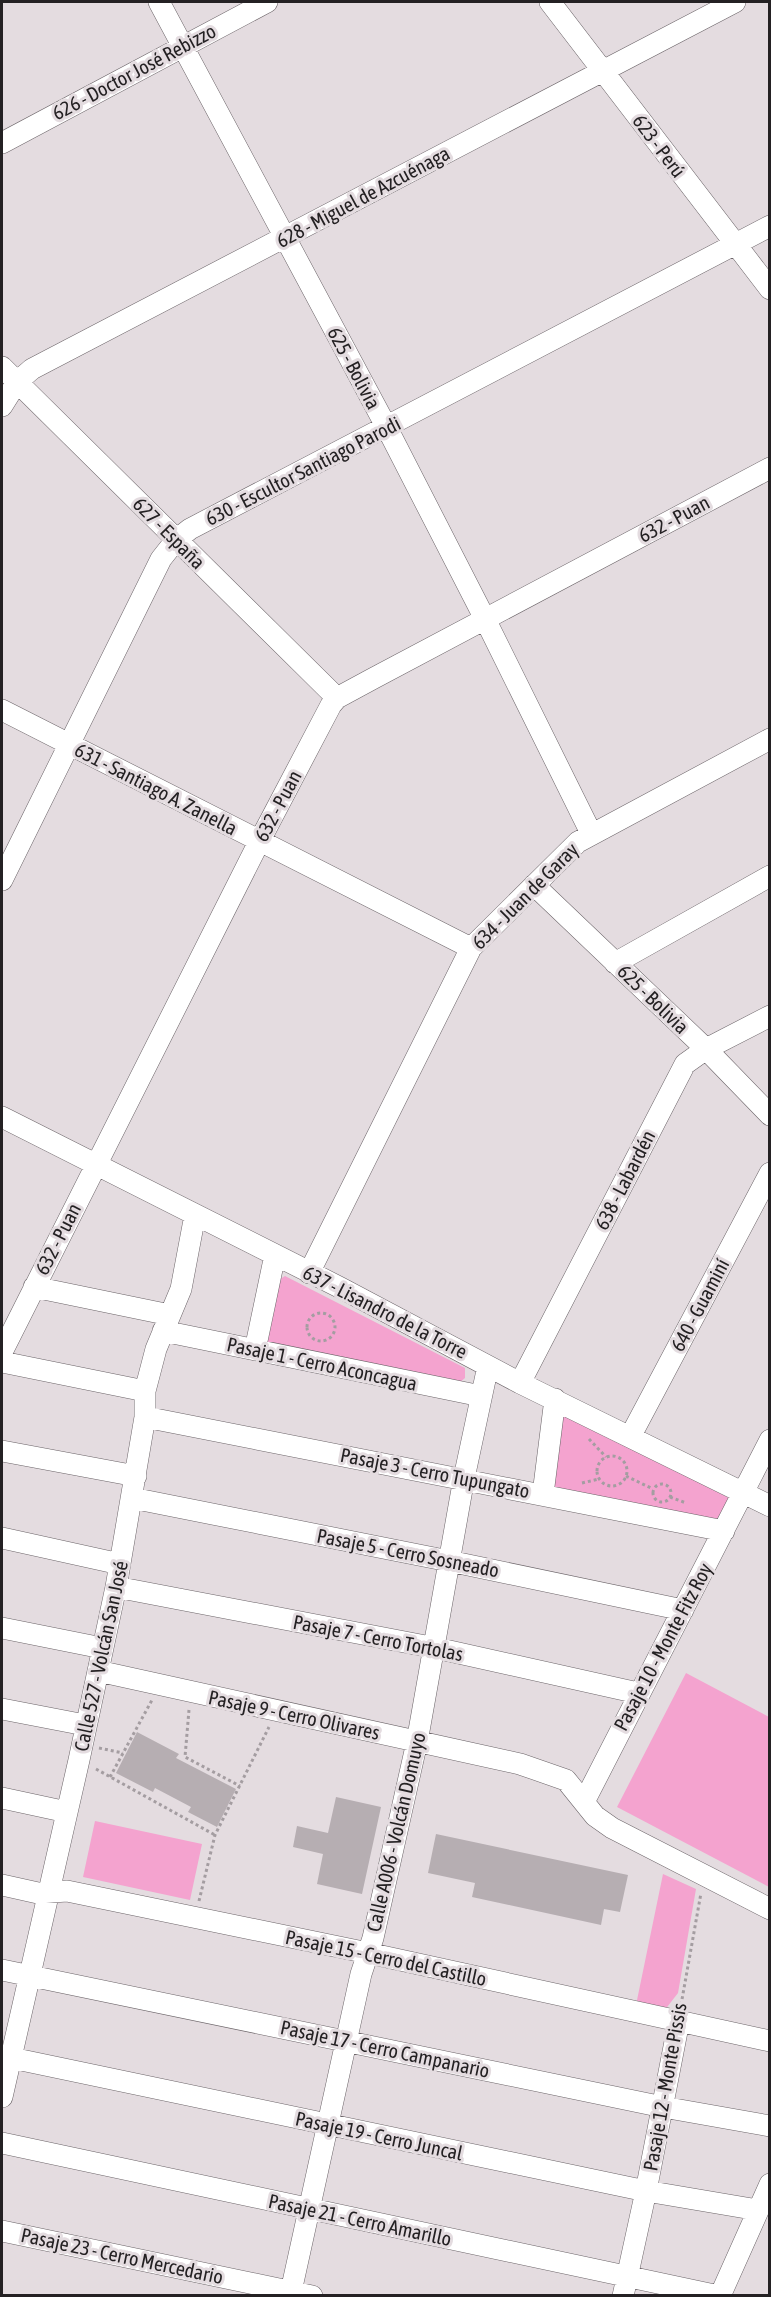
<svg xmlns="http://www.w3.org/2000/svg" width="771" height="2297" font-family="'Asap Condensed',sans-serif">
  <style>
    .green { fill: #f4a3cf }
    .building { fill: #b6aeb2 }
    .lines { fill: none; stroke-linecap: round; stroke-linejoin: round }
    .minor-casing { stroke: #6b6468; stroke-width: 22 }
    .path { stroke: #a49da1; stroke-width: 3; stroke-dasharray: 3 3; stroke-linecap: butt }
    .minor { stroke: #fff; stroke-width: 21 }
    .labels { text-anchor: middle; stroke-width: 6; stroke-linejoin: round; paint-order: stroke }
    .street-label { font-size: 20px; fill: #242123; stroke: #e4dce0 }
  </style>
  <rect width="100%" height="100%" fill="#e4dce0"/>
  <path class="green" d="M285,1276L465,1368V1378L459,1383L264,1346L277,1281Z
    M558,1410L731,1499L717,1525L548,1488Z
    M686,1673L769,1717V1887L617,1807Z
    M95,1821L202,1844L190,1900L83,1877Z
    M663,1874L696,1889L678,1993L664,2011L636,2005Z"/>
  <path class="building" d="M137,1732L179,1754L176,1758L236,1789L217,1827L188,1812L191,1807L155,1788L153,1792L116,1773Z
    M336,1797L381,1807L362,1894L317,1884L323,1854L293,1847L297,1826L328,1833Z
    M436,1834L628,1875L620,1912L604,1909L601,1925L472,1897L475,1883L428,1873Z"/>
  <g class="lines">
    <defs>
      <path id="minor" d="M159,2L387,428L485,619L591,833
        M550,2L770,289
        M2,143L267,2
        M2,367L337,698
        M2,406L17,382L32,369L735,2
        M2,710L471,948
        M2,880L161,559L176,540L190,529L770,226
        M534,885L706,1049L770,1115
        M615,963L770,876
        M2,1117L341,1288L520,1383L770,1506
        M309,1273L471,948L578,842L770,739
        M34,1287L170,1315
        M163,1331L481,1396
        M255,1350L275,1255
        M2,1352L259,842L331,705L337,698L374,678L770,468
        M2,1362L145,1391
        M520,1383L685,1064L706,1049L770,1016
        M145,1417L724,1531
        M630,1437L770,1173
        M2,1451L136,1476
        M543,1494L555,1399
        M132,1498L449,1561L683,1610
        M2,1538L120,1564
        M116,1587L436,1648L638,1693
        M2,1628L102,1648
        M98,1671L520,1764L566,1780L595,1816L612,1828L770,1909
        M2,1709L85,1725
        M2,1798L67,1812
        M584,1802L770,1440
        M2,1885L38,1893L67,1891L368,1953L770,2041
        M2,1970L663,2107L770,2126
        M2,2056L646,2191L758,2210
        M2,2097L79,1760L116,1587L145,1417V1391L156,1349L181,1289L195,1215
        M2,2143L719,2296
        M2,2231L312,2296
        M290,2296L361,1974L373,1938L417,1742L464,1478L488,1366
        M623,2296L646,2191L679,2021
        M720,2296L770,2184"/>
    </defs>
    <use href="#minor" class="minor-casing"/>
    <path class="path" d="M307 1327a14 14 0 1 1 28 0a14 14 0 1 1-28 0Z
      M589,1439L606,1457
      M597 1471a15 15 0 1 1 30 0a15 15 0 1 1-30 0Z
      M626,1476L653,1489
      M582,1483L599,1479
      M653 1493a9 9 0 1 1 18 0a9 9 0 1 1-18 0Z
      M670,1497L686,1503
      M189,1710L185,1757L240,1786
      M99,1748L123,1753
      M96,1769L215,1835
      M110,1777L152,1700
      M199,1901L215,1835L269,1727
      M681,2005L701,1893"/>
    <use href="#minor" class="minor"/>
  </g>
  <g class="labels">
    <g class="street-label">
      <text transform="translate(134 72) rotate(-28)" y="7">626 - Doctor José Rebizzo</text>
      <text transform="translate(659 146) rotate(53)" y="7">623 - Perú</text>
      <text transform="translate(363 197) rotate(-28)" y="7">628 - Miguel de Azcuénaga</text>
      <text transform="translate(354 368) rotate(62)" y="7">625 - Bolivia</text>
      <text transform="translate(303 471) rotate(-27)" y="7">630 - Escultor Santiago Parodi</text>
      <text transform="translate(674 519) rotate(-28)" y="7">632 - Puan</text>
      <text transform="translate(169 533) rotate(45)" y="7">627 - España</text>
      <text transform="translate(156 789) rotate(27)" y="7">631 - Santiago A. Zanella</text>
      <text transform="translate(278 806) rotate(-62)" y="7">632 - Puan</text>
      <text transform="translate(525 896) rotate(-45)" y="7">634 - Juan de Garay</text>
      <text transform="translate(653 999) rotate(44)" y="7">625 - Bolivia</text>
      <text transform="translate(625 1180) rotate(-63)" y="7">638 - Labardén</text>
      <text transform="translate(58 1239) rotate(-63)" y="7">632 - Puan</text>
      <text transform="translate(700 1305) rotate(-62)" y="7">640 - Guaminí</text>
      <text transform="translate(385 1312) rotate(27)" y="7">637 - Lisandro de la Torre</text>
      <text transform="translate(322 1364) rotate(12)" y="7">Pasaje 1 - Cerro Aconcagua</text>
      <text transform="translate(435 1473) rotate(11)" y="7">Pasaje 3 - Cerro Tupungato</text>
      <text transform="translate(408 1553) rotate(11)" y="7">Pasaje 5 - Cerro Sosneado</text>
      <text transform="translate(378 1638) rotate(11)" y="7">Pasaje 7 - Cerro Tortolas</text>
      <text transform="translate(663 1647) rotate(-62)" y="7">Pasaje 10 - Monte Fitz Roy</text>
      <text transform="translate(101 1656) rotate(-78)" y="7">Calle 527 - Volcán San José</text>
      <text transform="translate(294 1715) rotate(12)" y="7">Pasaje 9 - Cerro Olivares</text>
      <text transform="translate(396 1832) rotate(-77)" y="7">Calle A006 - Volcán Domuyo</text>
      <text transform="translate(386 1958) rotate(12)" y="7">Pasaje 15 - Cerro del Castillo</text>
      <text transform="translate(385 2049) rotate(12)" y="7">Pasaje 17 - Cerro Campanario</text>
      <text transform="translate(665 2087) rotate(-80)" y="7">Pasaje 12 - Monte Pissis</text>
      <text transform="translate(379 2136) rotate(12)" y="7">Pasaje 19 - Cerro Juncal</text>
      <text transform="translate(360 2220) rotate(12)" y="7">Pasaje 21 - Cerro Amarillo</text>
      <text transform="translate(122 2256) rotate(12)" y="7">Pasaje 23 - Cerro Mercedario</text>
    </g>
  </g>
  <rect width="771" height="2297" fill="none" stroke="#242123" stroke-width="6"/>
</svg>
